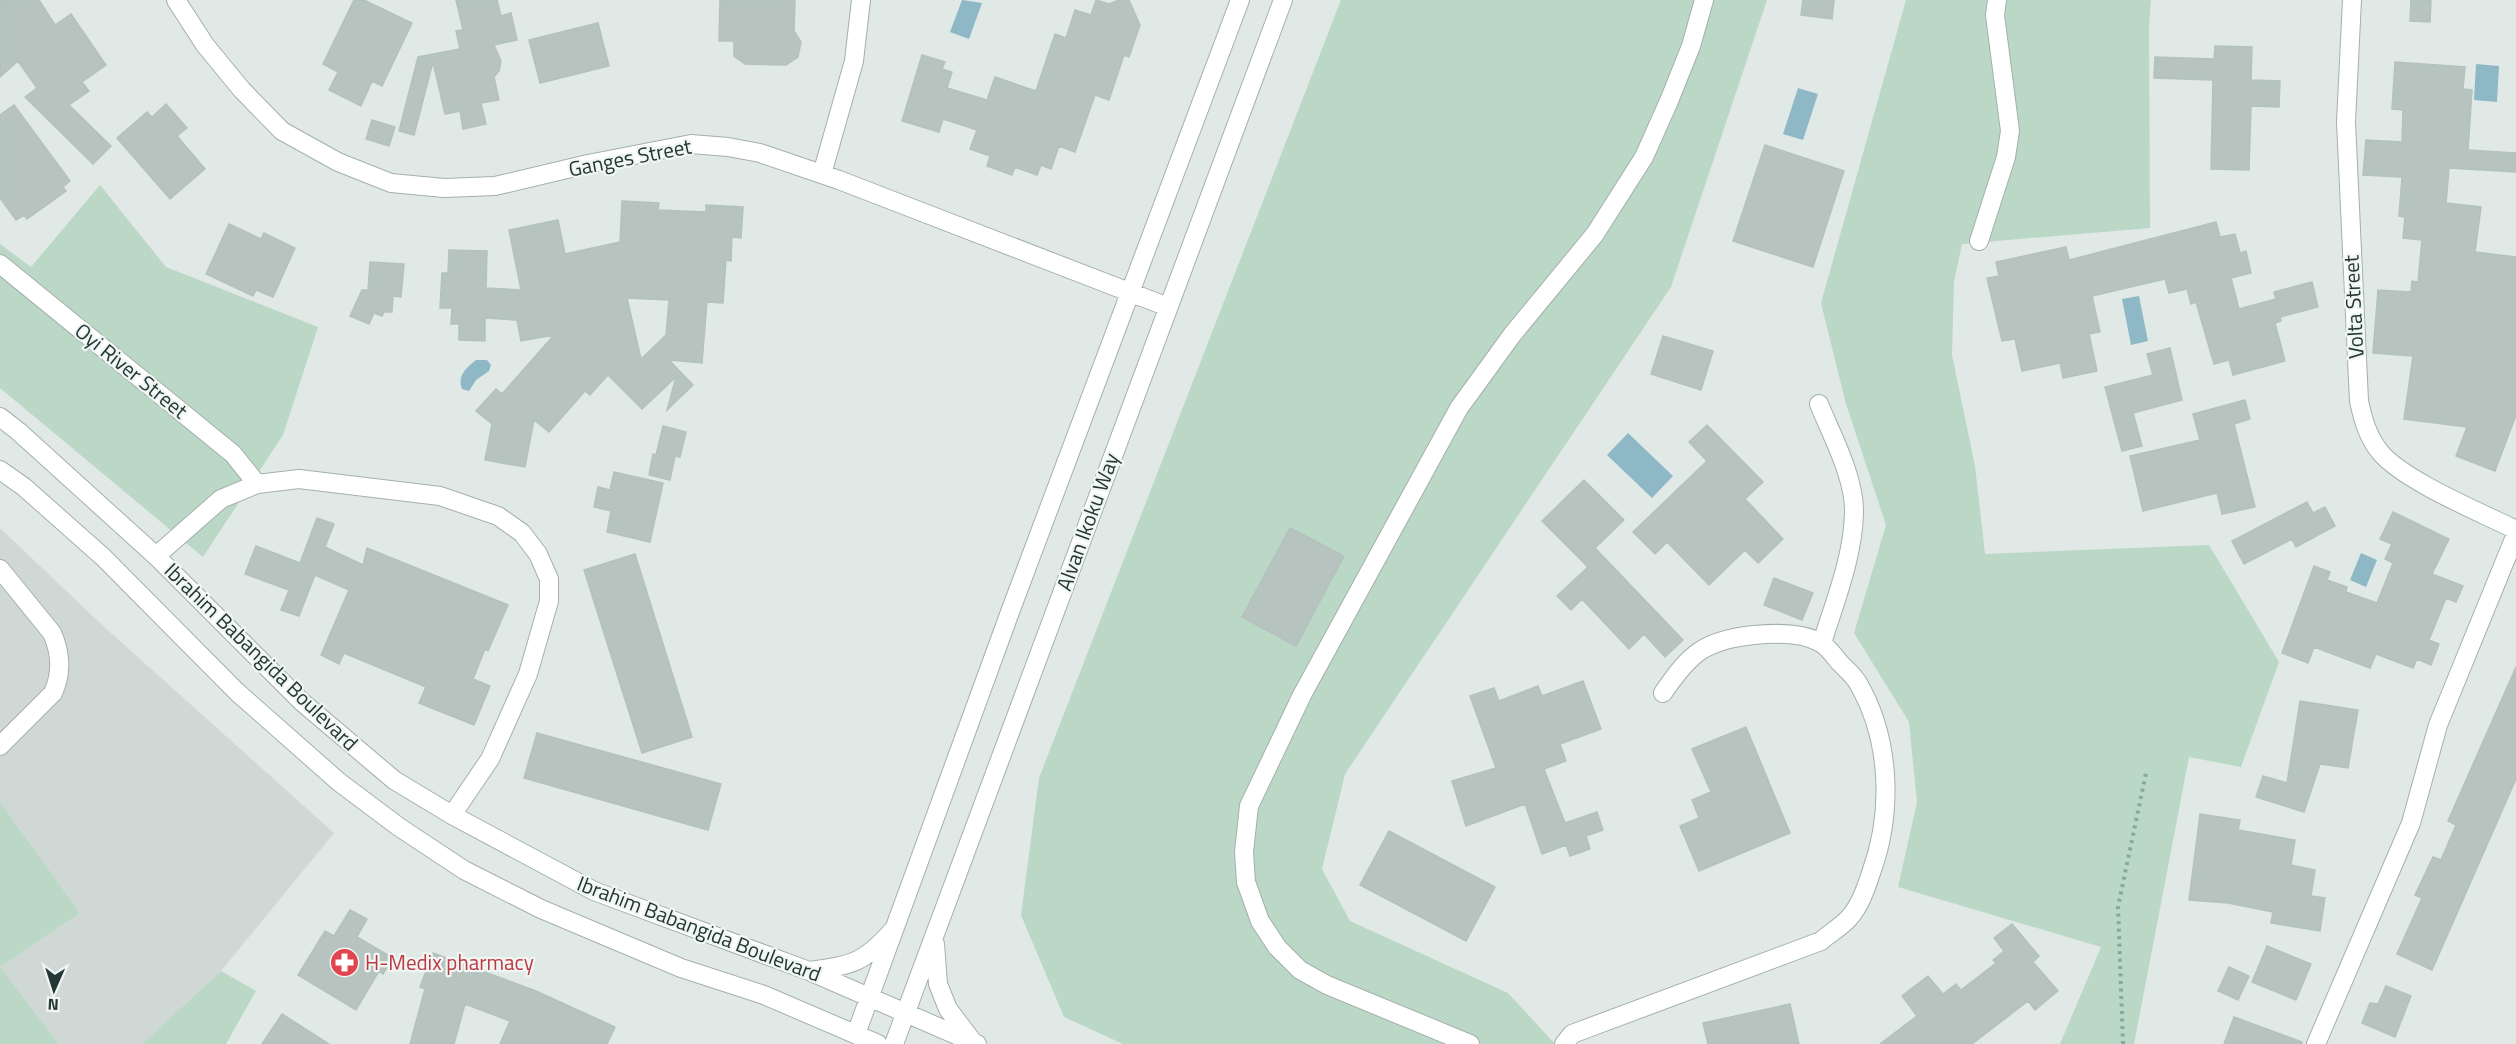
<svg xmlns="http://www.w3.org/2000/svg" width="2516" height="1044" font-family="'Titillium Web',sans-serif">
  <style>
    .built { fill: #cfd8d5 }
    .green { fill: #bbd7c6 }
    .water { fill: #8fb8c7 }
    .building { fill: #b6c3bf; stroke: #b3c2bd; stroke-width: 1.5; fill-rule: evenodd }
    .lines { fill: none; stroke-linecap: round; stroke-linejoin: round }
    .minor-casing { stroke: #a4b0ad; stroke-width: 20 }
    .path { stroke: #85a8a1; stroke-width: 4; stroke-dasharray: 3 4.5; stroke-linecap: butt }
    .minor { stroke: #fff; stroke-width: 18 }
    .labels { text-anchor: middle; stroke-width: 4.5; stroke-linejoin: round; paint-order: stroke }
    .street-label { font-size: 21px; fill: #233734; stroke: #f0f6f4 }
    .health-label { font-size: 21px; fill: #be3a42; stroke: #f0f6f4; text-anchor: start }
  </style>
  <rect width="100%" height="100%" fill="#e0e9e6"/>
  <path class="built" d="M0,528L101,624L334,833L221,971L142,1044H59L0,967L80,913L0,802Z"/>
  <path class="green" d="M1341,0H1767L1671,287L1345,774L1322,869L1350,921L1508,993L1555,1044H1123L1064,1017L1021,915L1039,778Z
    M1906,0H2151L2149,26L2150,228L1962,244L1954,282L1952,355L1975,466L1985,554L2209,545L2279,662L2241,767L2189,757L2134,1044H2060L2101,947L1898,887L1917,802L1909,722L1854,633L1886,525L1846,404L1821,303Z
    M100,185L166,267L318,327L283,435L203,557L0,388V244L31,267Z
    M0,802L80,913L0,967L59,1044H0Z
    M221,971L256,991L226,1044H142Z"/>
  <path class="water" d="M962,0L982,3L969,39L950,32Z
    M2476,64L2499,66L2497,102L2474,100Z
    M1798,88L1818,94L1803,140L1783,134Z
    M2139,296L2148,341L2131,345L2122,299Z
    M476,360H487L491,365L489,371L476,380L469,391L462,389C457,376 466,368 476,360Z
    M1628,433L1673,476L1652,498L1607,455Z
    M2361,553L2377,560L2366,587L2350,580Z"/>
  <path class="building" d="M0,0H39L55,25L71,14L106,65L82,82L89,91L69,105L111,146L93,164L25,97L37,88L18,61L0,77Z
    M354,0H364L412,23L382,86L372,81L361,106L329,90L338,72L323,64Z
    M456,0H497L501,16L511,13L517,40L494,45L501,61L499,71L494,77L499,100L481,103L486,124L463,129L460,111L445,114L433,62L414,135L399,131L418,57L460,49L456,31L463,30Z
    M720,0H795L794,31L801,42L798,57L786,65L745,64L734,56V41H719Z
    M1096,0L1109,4L1119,0H1129L1140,25L1129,57L1124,55L1109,100L1095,95L1075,152L1059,146L1051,169L1041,165L1037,175L1015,167L1012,175L987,166L990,156L970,149L977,130L943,119L939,132L902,121L922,55L945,62L942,69L952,72L947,88L987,100L995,77L1036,91L1055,34L1066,38L1075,10L1091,15Z
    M1803,0H1834L1832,19L1801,15Z
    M2411,0H2431L2430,22L2410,21Z
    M598,23L609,66L540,83L529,40Z
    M2215,46L2252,47L2251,80L2280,81L2279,107L2251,106L2249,170L2211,169L2213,80L2154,78L2155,57L2214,59Z
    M2395,62L2465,67L2463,89L2472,90L2468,150L2516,153V172L2449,168L2446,203L2481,207L2475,252L2516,257V415L2495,471L2456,456L2467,427L2404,419L2413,356L2373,353L2378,290L2411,292L2412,281L2418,282L2422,240L2403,238L2405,217L2399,216L2402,177L2363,175L2366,140L2402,142L2403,110L2392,109Z
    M166,104L187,128L177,136L205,169L170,199L117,138L147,112L152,117Z
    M14,105L70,181L63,187L66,191L27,219L24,215L16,220L0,198V115Z
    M372,120L395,127L389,146L366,139Z
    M1765,145L1844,171L1813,267L1733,241Z
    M622,201L659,203L658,210L706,212V205L743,207L741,238L732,237L731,261L726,260L723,303L707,302L702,363L669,360L693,385L667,410L676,377L642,409L608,375L590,395L585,391L549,432L534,420L525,467L485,460L492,424L476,411L496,389L502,394L554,335L521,341L517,320L485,318V341L459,340V324H451L452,308H440L442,273H448L449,250L487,251L486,288L521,290L509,230L558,220L565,254L620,242ZM627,298L669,300L666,335L641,359Z
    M2216,222L2220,237L2235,234L2240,253L2246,251L2251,273L2231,278L2239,309L2276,299L2274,292L2312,282L2318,307L2280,317L2281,321L2275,323L2285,361L2233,375L2229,360L2214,364L2196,302L2191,304L2187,289L2169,293L2165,279L2092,296L2100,332L2089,334L2097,371L2063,378L2060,363L2022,371L2015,339L2002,341L1987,278L1999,276L1996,262L2066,247L2069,260Z
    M229,224L261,239L264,233L295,248L273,297L256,290L253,296L206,274Z
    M370,262L404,264L401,297L393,296L392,312H384L382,316L374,313L369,324L350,316L362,290H368Z
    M1663,336L1713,351L1701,390L1651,374Z
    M2170,348L2182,400L2133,413L2142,446L2122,451L2105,387L2153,375L2147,354Z
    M2245,400L2250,419L2234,424L2255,507L2222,514L2217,493L2143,511L2130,456L2200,440L2193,414Z
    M1707,425L1763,482L1745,499L1783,539L1758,563L1745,550L1709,585L1667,542L1655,554L1633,532L1707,461L1689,442Z
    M663,426L686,432L680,457L675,456L670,480L649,475L653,454L656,455Z
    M614,472L663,483L650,542L607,532L611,511L594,507L598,487L610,490Z
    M1584,480L1624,520L1595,548L1683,640L1665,657L1644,634L1629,649L1582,599L1571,610L1557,596L1588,567L1542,521Z
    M2307,502L2313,513L2325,507L2335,526L2296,547L2292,539L2244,564L2232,541Z
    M2393,512L2449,539L2432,574L2463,586L2456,602L2446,598L2429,640L2439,644L2431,665L2417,659L2413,668L2376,654L2370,668L2314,647L2308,663L2282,653L2314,566L2330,572L2327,580L2347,587L2346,592L2377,603L2393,563L2385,559L2392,544L2380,539Z
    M317,518L334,524L325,547L363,565L367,548L508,605L488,651L485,649L473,679L490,686L474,725L419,703L426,687L344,653L339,664L321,655L349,590L315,575L299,616L281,610L289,590L245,574L256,546L300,563Z
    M1290,528L1344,556L1296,646L1242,617Z
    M635,554L692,737L642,753L584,570Z
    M1774,578L1813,593L1802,620L1764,605Z
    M2516,667V779L2432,970L2397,954L2422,898L2415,895L2433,857L2441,860L2456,825L2448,821Z
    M1583,681L1601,729L1560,744L1566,761L1544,769L1565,823L1597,812L1603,830L1586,836L1590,849L1570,856L1566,845L1542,854L1525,804L1466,826L1452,781L1496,768L1470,696L1494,688L1499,701L1538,686L1542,696Z
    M2300,701L2358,710L2348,768L2320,764L2304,812L2256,797L2263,776L2287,783Z
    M1746,727L1790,833L1699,871L1680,826L1699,818L1692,800L1711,792L1692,749Z
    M537,733L721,784L708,830L524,778Z
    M2200,814L2240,820L2238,830L2295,840L2291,865L2315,870L2311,896L2325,898L2320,931L2271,923L2273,912L2228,903L2189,900Z
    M1389,831L1495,887L1466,941L1360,885Z
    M350,910L367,919L357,937L393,958L383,974L379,971L356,1010L298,975L325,931L334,936Z
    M2012,924L2039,956L2033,962L2058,991L2035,1010L2028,1001L1972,1044H1880L1917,1016L1902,996L1928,976L1943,994L1956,984L1961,990L1996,963L1993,960L2004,951L1994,938Z
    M2267,946L2311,964L2296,1000L2252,982Z
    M433,953L536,991L615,1027L607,1044H500L510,1021L465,1004L454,1044H410L425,989L420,987Z
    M2229,967L2249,976L2238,1000L2218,991Z
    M2386,986L2411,996L2395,1037L2362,1023L2370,1003L2378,1004Z
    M1790,1004L1799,1044H1708L1703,1023Z
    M282,1014L329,1044H262Z
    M2234,1017L2302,1042V1044H2224Z"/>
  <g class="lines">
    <defs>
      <path id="minor" d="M176,0L205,45L242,90L282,131L338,162L391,183L444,188L495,186L588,164L691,144L728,147L760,153L839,180L1168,307
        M2352,0L2346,122L2359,401C2363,420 2368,437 2380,452C2404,481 2480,512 2516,530
        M822,174L854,61L861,0
        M1979,241L2006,157L2010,131L1995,15L1997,0
        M0,264L233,454L257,484
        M1819,404C1832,436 1855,478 1854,513C1853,557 1835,601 1822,643
        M0,417L18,431L156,556L302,702L394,780L452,815L594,891L809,971L977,1044
        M0,470L24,487L103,557L237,692L339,782L399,827L464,870L541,909L681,968L764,995L878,1044
        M156,556L221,499L257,484L299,479L440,496L498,516L522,533L538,554L549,579V601L528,674L490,759L452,815
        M0,569L52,633C61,653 62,673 53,693L0,746
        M935,944L938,984L948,1009L973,1042
        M809,971C851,965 863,964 892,931
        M856,1034L1010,612L1240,0
        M894,1044L1283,0
        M1470,1044L1327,985L1300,970L1277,947L1260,921L1246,882L1244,852L1249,806L1302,695L1459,408L1512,335L1595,234L1644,157L1669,101L1691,46L1704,0
        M1564,1044L1572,1034L1821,941C1830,933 1841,927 1849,918C1860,906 1866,888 1871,873C1893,813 1891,740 1858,683C1854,676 1846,669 1840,663C1835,657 1828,647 1821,643C1802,632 1775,633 1754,635C1705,640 1690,653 1663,693
        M2316,1044L2411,823L2438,725L2516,534"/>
    </defs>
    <use href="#minor" class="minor-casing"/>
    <path class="path" d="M2123,1044L2118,907L2146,773"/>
    <use href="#minor" class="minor"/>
  </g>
  <defs>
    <symbol id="pharmacy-disc" viewBox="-11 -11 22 22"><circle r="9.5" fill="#e0444e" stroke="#f0f6f4"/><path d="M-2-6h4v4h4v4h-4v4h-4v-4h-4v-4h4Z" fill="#fff"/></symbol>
  </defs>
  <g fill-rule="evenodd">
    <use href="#pharmacy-disc" x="328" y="946" width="33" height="33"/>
  </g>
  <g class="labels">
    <g class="street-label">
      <text transform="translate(630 158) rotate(-11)" y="7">Ganges Street</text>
      <text transform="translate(2354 307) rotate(-93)" y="7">Volta Street</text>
      <text transform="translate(131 371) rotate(39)" y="7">Oyi River Street</text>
      <text transform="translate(1088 522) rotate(-70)" y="7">Alvan Ikoku Way</text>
      <text transform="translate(261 657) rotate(44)" y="7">Ibrahim Babangida Boulevard</text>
      <text transform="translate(699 929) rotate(21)" y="7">Ibrahim Babangida Boulevard</text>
    </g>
    <g class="health-label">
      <text x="365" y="970">H-Medix pharmacy</text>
    </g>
  </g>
  <g transform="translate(54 990) rotate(183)" stroke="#f0f6f4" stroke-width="4.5" paint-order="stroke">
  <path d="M0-4.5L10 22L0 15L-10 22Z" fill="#233734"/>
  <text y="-9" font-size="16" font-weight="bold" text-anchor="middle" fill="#233734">N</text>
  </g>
</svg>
